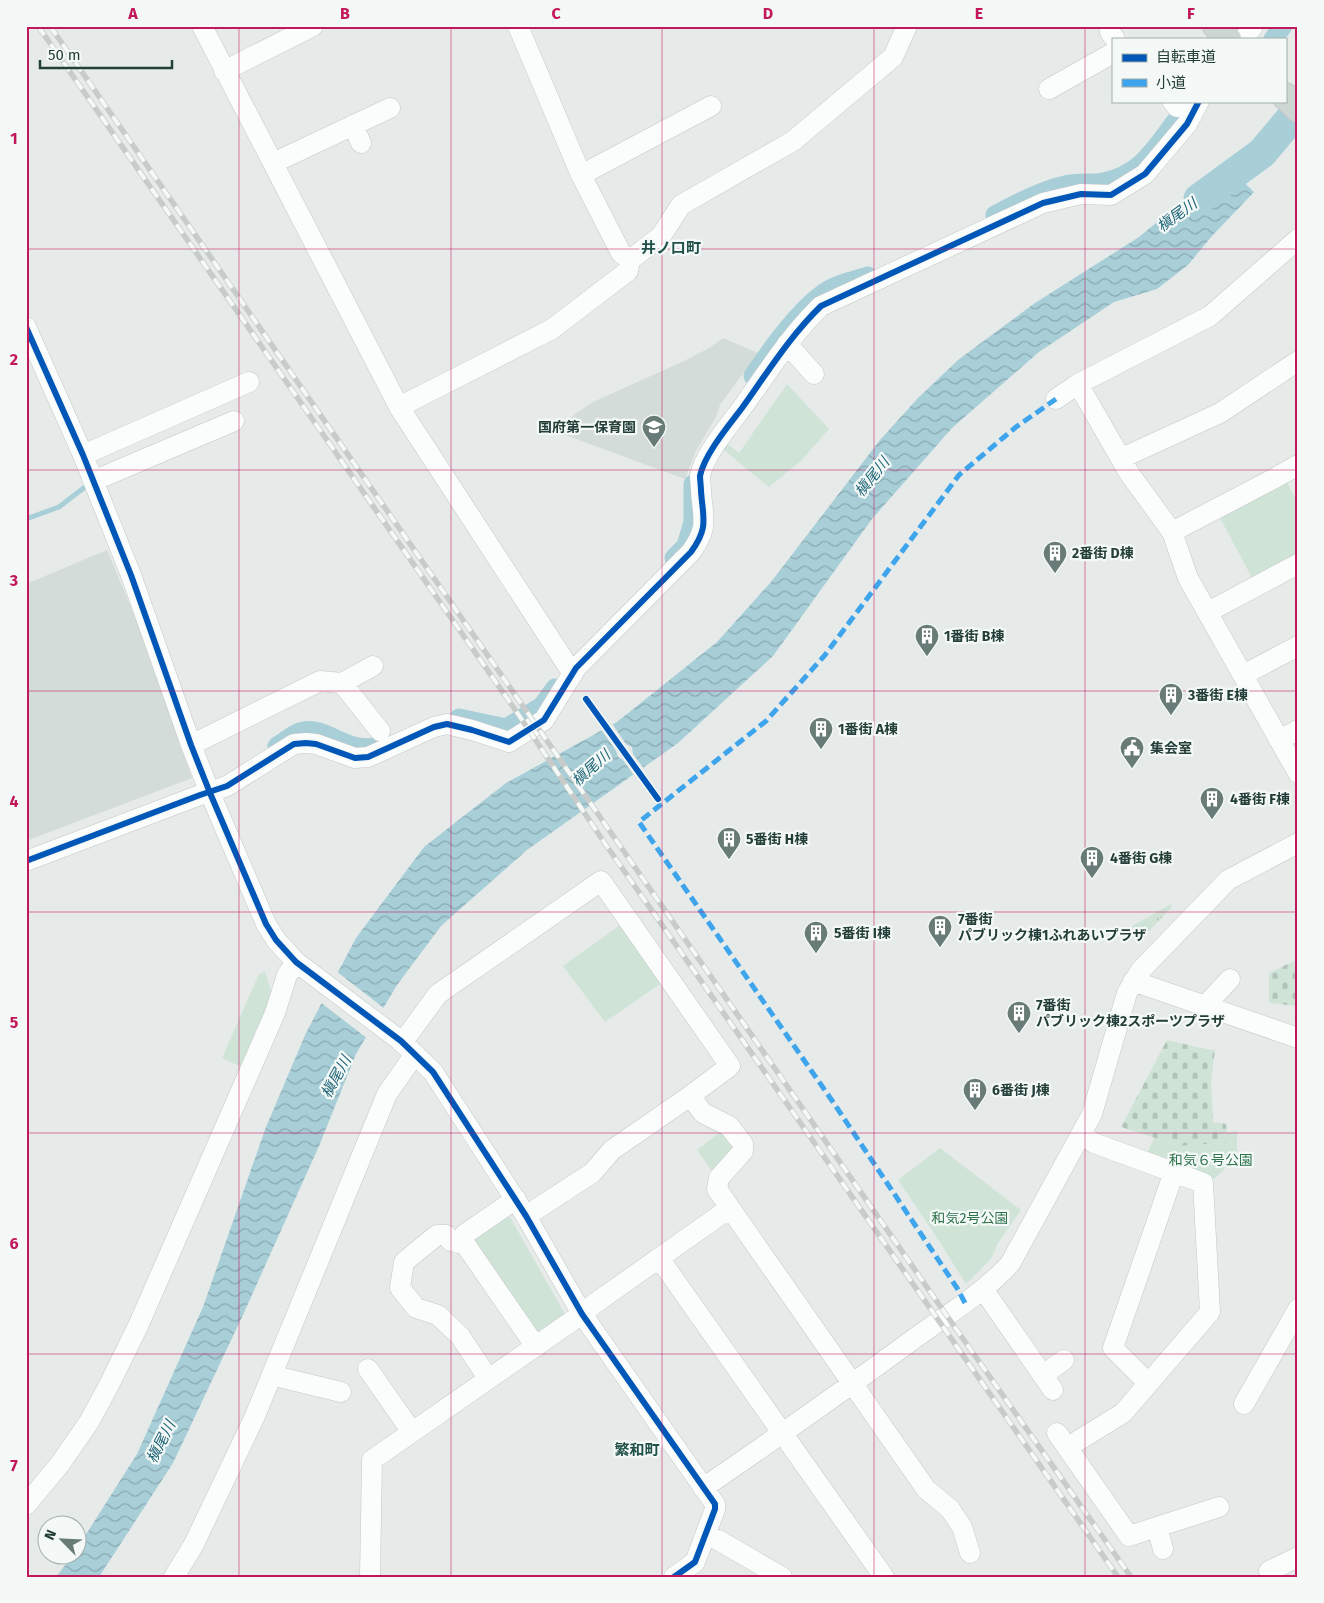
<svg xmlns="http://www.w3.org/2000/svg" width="1324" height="1603" font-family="'Fira Sans','Noto Sans JP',sans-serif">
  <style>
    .built { fill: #d4dcd9 }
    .grass { fill: url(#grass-tufts) }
    .cemetery { fill: url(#cemetery-stones) }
    .park { fill: #d0e3d7 }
    .water { fill: url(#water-waves) }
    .pier { fill: #e6ebe9 }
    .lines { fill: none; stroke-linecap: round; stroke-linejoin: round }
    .stream { stroke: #a8ced8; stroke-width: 5 }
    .canal { stroke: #a8ced8; stroke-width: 19 }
    .river { stroke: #a8ced8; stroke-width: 31 }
    .minor-casing { stroke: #c3c8c6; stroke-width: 21 }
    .major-casing { stroke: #c2cac8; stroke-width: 28 }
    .minor { stroke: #fbfcfc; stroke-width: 20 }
    .major { stroke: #ced6d4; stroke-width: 26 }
    .rail-casing { stroke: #c7ccca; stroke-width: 5.5 }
    .rail { stroke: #f4f9f7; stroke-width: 4; stroke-dasharray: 11; stroke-linecap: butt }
    .quiet { stroke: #3ea4ec; stroke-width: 5; stroke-dasharray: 10 5; stroke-linecap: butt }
    .cycleway-casing { stroke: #f4f9f7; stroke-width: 9 }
    .cycleway { stroke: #0057b8; stroke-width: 6 }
    .grid { fill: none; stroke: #c2185b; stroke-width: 1; stroke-opacity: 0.55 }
    .labels { text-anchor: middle; stroke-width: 4.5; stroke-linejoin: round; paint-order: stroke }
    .poi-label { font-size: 14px; font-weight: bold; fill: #243e38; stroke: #f4f9f7; text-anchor: start }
    .park-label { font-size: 14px; fill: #2f744d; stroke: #f4f9f7 }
    .water-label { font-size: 15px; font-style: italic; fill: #1f6578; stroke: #f4f9f7 }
    .neighbourhood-label { font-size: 15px; font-weight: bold; fill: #205047; stroke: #f4f9f7 }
    .neatline { fill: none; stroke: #c2185b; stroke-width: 2 }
    .grid-label { font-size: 16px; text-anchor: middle; font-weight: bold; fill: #c2185b }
  </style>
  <defs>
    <pattern id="grass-tufts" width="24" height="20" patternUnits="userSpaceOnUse" patternTransform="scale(1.25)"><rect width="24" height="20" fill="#d0e3d7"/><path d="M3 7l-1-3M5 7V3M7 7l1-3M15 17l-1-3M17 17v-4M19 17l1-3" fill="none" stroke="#b2c4b9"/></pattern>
    <pattern id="cemetery-stones" width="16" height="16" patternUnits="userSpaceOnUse" patternTransform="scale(1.25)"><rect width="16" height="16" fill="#d0e3d7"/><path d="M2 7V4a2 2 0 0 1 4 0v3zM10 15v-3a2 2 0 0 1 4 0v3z" fill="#b2c4b9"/></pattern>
    <pattern id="water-waves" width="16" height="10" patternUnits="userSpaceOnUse" patternTransform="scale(1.25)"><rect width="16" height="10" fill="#a8ced8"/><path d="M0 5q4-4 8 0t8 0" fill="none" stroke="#89a9b0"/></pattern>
  </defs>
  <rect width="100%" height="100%" fill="#e6ebe9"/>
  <path class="built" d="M723,338L758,353L720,405L716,417L696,451L685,479L557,432L575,414L593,402L684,361L711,347Z
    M107,550L139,626L192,778L26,841V584Z"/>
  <path class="grass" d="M1171,904L1172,907L1140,940L1132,926Z"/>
  <path class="cemetery" d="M1298,953V1006L1269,1003V973L1296,960Z
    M1167,1040L1205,1049L1215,1050L1211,1082L1213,1122L1226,1124L1228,1143L1180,1146L1121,1127Z"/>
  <path class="park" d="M787,384L829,429L801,461L769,487L720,447L724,441L739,453Z
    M1286,480L1298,503V553L1252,578L1219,516Z
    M623,923L663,982L605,1022L563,966Z
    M265,972L272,994L246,1069L222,1058L259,974Z
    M722,1131L735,1146L714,1174L697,1150Z
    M1237,1131V1157L1214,1179L1147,1154L1154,1138L1180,1146L1227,1143V1133Z
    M940,1148L1021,1210L998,1243L991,1259L966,1284L932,1230L898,1180Z
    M503,1216L510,1217L566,1316L541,1334L533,1333L471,1244L472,1236Z"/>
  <path class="water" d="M1226,165L1254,192L1212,236L1188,265L1157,289L1114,302L1039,352L952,428L872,519L773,656L678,743L527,850L441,926L397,985L356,1054L319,1146L242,1317L173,1463L99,1577H56L72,1556H78V1547L137,1454L203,1307L266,1127L306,1033L356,938L424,847L506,783L617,722L717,642L771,582L880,440L918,398L958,360L1035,303L1139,237Z"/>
  <path class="pier" d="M611,722L626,744L632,747L633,754L645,770L635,777L623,760L618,757L616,751L600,728Z
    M336,971L385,1009L368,1039L320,1002Z"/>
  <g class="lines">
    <path class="stream" d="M26,519L59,507L85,487"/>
    <path class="canal" d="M1273,39L1283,26
      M995,215C1016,204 1042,190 1065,185C1077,182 1091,184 1103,182C1140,175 1154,150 1175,122
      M753,376C771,349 803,303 832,288C843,282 857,280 868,276
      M674,558L686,546L693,522V484
      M459,718L506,728L542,706L555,688
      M277,746C284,742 292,735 300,732C324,724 346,753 374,747"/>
    <path class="river" d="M1199,199L1262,153L1298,110"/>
    <defs>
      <path id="minor" d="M202,26L399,407L573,674
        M1110,32L1115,39
        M1244,39L1253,26
        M224,71L313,26
        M1049,89L1113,53
        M1172,101L1177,107L1183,101
        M353,125L361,143
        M273,163L390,108
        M581,175L711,106
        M630,260L661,236L681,205L793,141L893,57L907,26
        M26,327L83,455L131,575L191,745L210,793L266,924L276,940L296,962L401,1041L433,1072L526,1216L582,1314L715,1504V1509L695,1562L674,1577
        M787,344L814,374
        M1078,384L1129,473L1172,532L1188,578L1298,773
        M1056,399L1078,384L1210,316L1298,239
        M399,407L552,329L628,271L630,260L621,253L581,175L518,26
        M83,455L249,382
        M1122,458L1220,413L1298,361
        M93,481L234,421
        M1172,532L1275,478L1298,465
        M1208,612L1298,564
        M1243,675L1298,646
        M342,683L380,731
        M1279,740L1298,730
        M191,745L320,681L342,683L373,666
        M26,861L200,795L227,786L294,744L306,743L316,744L355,758L368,757L434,727L447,724L472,730L509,742L544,720L576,668L691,552C709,527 703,519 701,491C701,486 700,480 700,476C704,455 729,425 742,408C767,373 790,336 821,306L1043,203L1081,194L1111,195L1145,174L1187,124L1199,101
        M1133,981L1298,1038
        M1205,1006L1230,979
        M402,1043L438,994L601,881L730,1066L690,1096L612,1150L592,1173L526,1216
        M730,1208L926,1489L950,1509L962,1527L970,1553
        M458,1243L465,1234L516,1199
        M659,1258L884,1577
        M983,1289L1053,1390
        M368,1369L412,1432
        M273,1374L283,1378L341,1392
        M1043,1375L1064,1360
        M488,1378L460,1336L438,1315L416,1308L400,1288L404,1262L437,1235H446L451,1241L465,1244L536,1347
        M1148,1383L1113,1348L1174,1172
        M1244,1404L1298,1309
        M1057,1433L1129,1536L1219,1507
        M1068,1447L1123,1413L1210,1312L1203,1183L1094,1143L1081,1135
        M703,1488C773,1440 843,1391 911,1341C945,1316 981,1295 1010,1264L1092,1114L1127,993L1140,971L1228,880L1298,843
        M26,1505L60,1464L89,1422L109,1385L138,1326L275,1013L287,975L296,962
        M1157,1527L1163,1549
        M706,1535L718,1540L782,1577
        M1269,1571L1298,1557
        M174,1577L194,1544L255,1416L387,1094L415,1054
        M370,1577L372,1460L582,1314L594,1304L730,1208L717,1189L719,1178L743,1151V1144L729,1126L703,1113L690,1096"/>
      <path id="major" d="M1216,26L1228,39
        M1285,96L1298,109"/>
    </defs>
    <use href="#minor" class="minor-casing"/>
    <use href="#major" class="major-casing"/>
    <use href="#minor" class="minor"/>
    <use href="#major" class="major"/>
    <defs>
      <path id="rail" d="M38,26L516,711L606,845L1118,1577
        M50,26L947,1316L1131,1577"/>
    </defs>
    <use href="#rail" class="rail-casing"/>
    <use href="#rail" class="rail"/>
    <path class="quiet" d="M965,1303L957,1288L833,1102L639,822L766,721L825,655L959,475L1016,427L1056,399"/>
    <defs>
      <path id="cycleway" d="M26,327L83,455L131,575L191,745L210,793L266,924L276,940L296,962L401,1041L433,1072L526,1216L582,1314L715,1504V1509L695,1562L674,1577
        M586,699L658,799
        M26,861L200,795L227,786L294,744L306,743L316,744L355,758L368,757L434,727L447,724L472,730L509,742L544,720L576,668L691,552C709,527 703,519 701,491C701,486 700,480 700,476C704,455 729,425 742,408C767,373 790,336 821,306L1043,203L1081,194L1111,195L1145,174L1187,124L1199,101"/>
    </defs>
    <use href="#cycleway" class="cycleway-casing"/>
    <use href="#cycleway" class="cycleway"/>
  </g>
  <path class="grid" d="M239,26V1577M451,26V1577M662,26V1577M874,26V1577M1085,26V1577M26,249H1298M26,470H1298M26,691H1298M26,912H1298M26,1133H1298M26,1354H1298"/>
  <defs>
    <symbol id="school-pin" viewBox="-11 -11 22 30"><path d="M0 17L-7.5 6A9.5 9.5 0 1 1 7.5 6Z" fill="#687b76" stroke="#f4f9f7"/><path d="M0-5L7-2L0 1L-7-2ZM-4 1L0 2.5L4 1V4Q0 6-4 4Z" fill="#fff"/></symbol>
    <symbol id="building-pin" viewBox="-11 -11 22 30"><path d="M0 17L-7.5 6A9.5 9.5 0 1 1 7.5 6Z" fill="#687b76" stroke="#f4f9f7"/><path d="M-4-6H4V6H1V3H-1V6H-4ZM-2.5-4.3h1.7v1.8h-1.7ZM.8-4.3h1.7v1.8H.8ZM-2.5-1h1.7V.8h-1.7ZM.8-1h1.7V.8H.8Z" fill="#fff"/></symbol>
    <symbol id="civic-pin" viewBox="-11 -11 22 30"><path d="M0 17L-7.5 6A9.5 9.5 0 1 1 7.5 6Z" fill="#687b76" stroke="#f4f9f7"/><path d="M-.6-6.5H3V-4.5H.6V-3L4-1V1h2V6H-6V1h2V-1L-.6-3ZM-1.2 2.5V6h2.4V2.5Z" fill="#fff"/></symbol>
  </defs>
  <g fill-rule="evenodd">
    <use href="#school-pin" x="640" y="413" width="28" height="38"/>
    <use href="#building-pin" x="1041" y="539" width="28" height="38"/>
    <use href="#building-pin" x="913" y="622" width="28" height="38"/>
    <use href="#building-pin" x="1157" y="681" width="28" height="38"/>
    <use href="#building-pin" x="807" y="715" width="28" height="38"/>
    <use href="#civic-pin" x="1118" y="734" width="28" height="38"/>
    <use href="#building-pin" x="1198" y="785" width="28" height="38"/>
    <use href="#building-pin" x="715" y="825" width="28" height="38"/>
    <use href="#building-pin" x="1078" y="844" width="28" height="38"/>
    <use href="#building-pin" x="926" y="913" width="28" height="38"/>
    <use href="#building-pin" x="802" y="919" width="28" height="38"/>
    <use href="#building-pin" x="1005" y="999" width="28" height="38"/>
    <use href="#building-pin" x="961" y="1076" width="28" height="38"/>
  </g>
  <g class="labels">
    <g class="poi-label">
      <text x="636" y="432" text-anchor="end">国府第一保育園</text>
      <text x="1072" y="558">2番街 D棟</text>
      <text x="944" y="641">1番街 B棟</text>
      <text x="1188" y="700">3番街 E棟</text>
      <text x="838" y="734">1番街 A棟</text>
      <text x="1150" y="753">集会室</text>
      <text x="1230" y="804">4番街 F棟</text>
      <text x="746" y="844">5番街 H棟</text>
      <text x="1110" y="863">4番街 G棟</text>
      <text x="958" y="924">7番街<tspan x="958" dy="16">パブリック棟1ふれあいプラザ</tspan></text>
      <text x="834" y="938">5番街 I棟</text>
      <text x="1036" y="1010">7番街<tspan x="1036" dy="16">パブリック棟2スポーツプラザ</tspan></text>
      <text x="992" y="1095">6番街 J棟</text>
    </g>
    <g class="park-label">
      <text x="1211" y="1165">和気６号公園</text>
      <text x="970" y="1223">和気2号公園</text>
    </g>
    <g class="water-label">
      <text transform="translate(1177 215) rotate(-36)" y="5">槇尾川</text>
      <text transform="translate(872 477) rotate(-51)" y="5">槇尾川</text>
      <text transform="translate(591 768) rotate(-42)" y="5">槇尾川</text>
      <text transform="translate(336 1077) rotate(-61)" y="5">槇尾川</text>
      <text transform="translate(161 1442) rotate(-63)" y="5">槇尾川</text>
    </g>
    <g class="neighbourhood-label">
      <text x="671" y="253">井ノ口町</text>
      <text x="637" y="1455">繁和町</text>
    </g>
  </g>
  <rect width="1324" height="1603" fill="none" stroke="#f4f9f7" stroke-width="55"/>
  <rect x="1112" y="38" width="175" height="65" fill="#f4f9f7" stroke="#a1aeab"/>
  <rect x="1122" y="54" width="25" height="8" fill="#0057b8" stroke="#a1aeab"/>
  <text x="1156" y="62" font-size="15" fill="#243e38">自転車道</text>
  <rect x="1122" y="79" width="25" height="8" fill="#3ea4ec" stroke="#a1aeab"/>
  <text x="1156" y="88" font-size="15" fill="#243e38">小道</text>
  <g transform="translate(62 1540) rotate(294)"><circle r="24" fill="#f4f9f7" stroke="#a1aeab"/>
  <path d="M0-4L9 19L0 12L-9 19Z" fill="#687b76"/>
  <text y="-8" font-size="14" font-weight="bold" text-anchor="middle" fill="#243e38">N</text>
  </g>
  <path d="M40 60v8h132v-8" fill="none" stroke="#243e38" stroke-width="2.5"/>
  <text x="48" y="60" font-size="15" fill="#243e38" stroke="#f4f9f7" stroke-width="4" paint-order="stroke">50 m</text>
  <rect x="28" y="28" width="1268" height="1548" class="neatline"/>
  <g class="grid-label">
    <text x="133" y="19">A</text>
    <text x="345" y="19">B</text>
    <text x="556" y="19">C</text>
    <text x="768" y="19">D</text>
    <text x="979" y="19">E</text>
    <text x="1191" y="19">F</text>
    <text x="14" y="144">1</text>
    <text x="14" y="365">2</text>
    <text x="14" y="586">3</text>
    <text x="14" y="807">4</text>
    <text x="14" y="1028">5</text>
    <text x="14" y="1249">6</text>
    <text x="14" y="1471">7</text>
  </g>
</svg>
